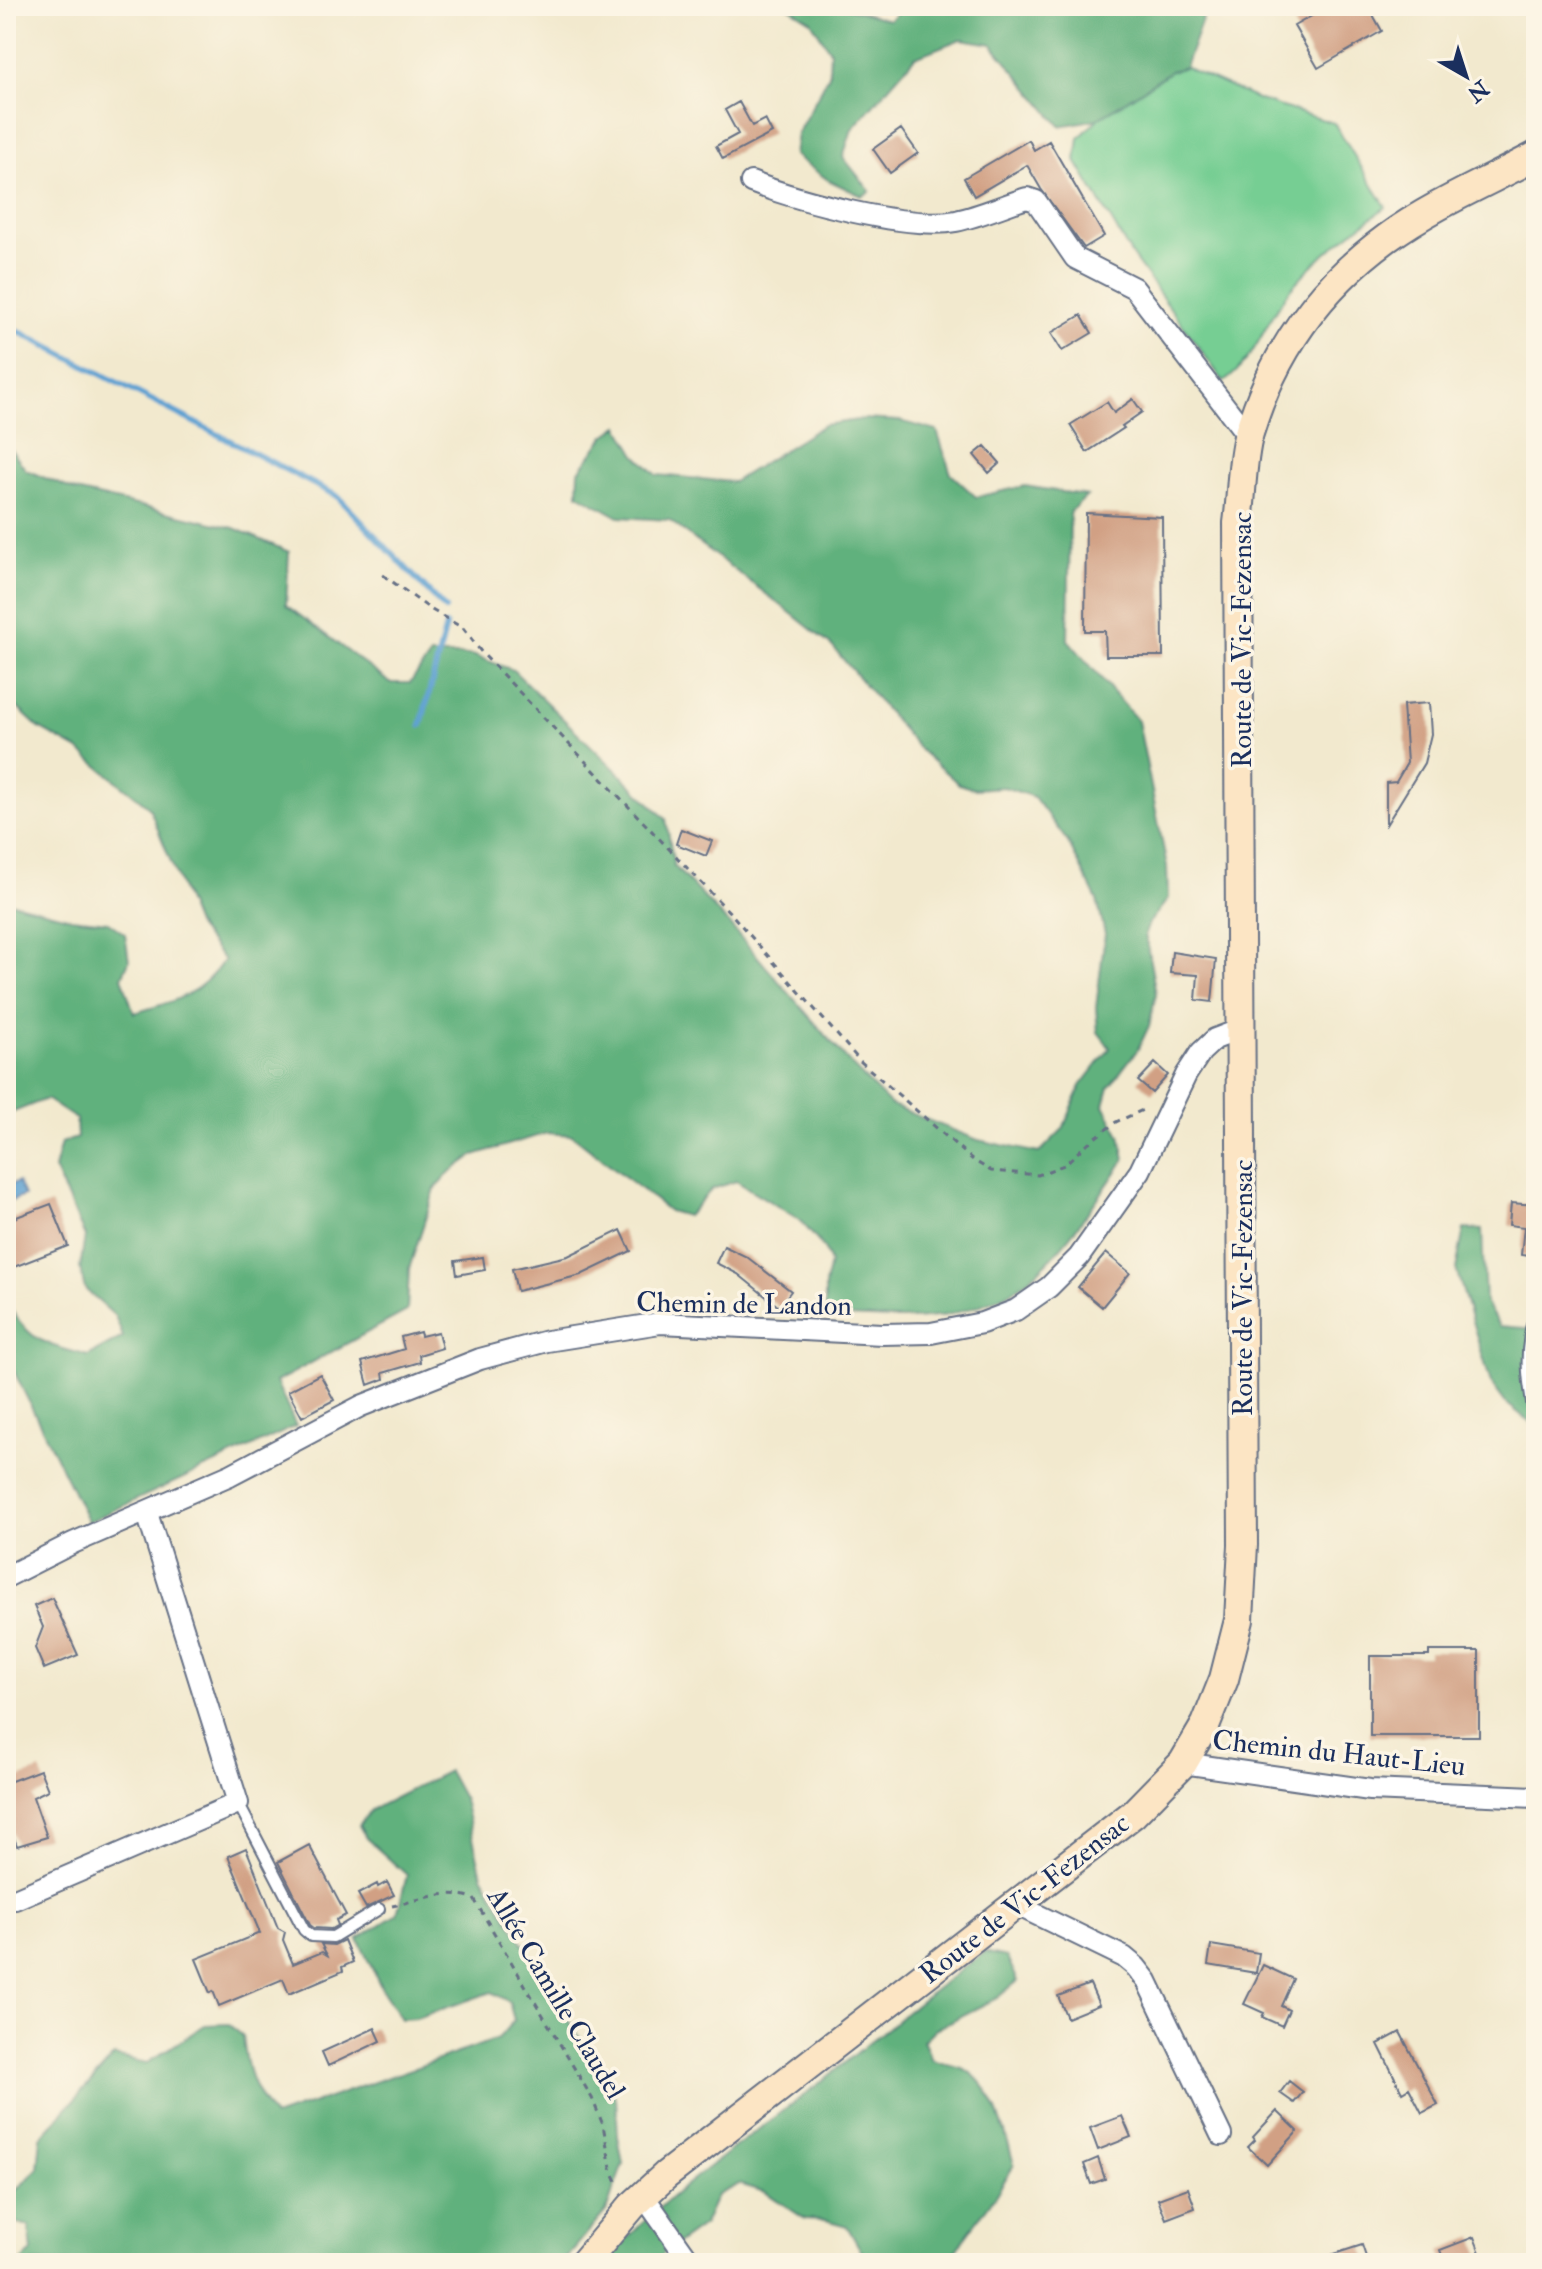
<svg xmlns="http://www.w3.org/2000/svg" width="1542" height="2269" font-family="'IM FELL Double Pica',serif">
  <style>
    .green { fill: #76ce93; stroke: #487e78; stroke-width: 2 }
    .forest { fill: #60b17d; stroke: #3e706e; stroke-width: 2 }
    .water { fill: #5da0d1; stroke: #3c6898; stroke-width: 2 }
    .lines { fill: none; stroke-linecap: round; stroke-linejoin: round }
    .stream { stroke: #5da0d1; stroke-width: 6 }
    .building { fill: #d1a084 }
    .lane-casing { stroke: #667085; stroke-width: 14 }
    .street-casing { stroke: #667085; stroke-width: 24 }
    .secondary-casing { stroke: #667085; stroke-width: 32 }
    .path { stroke: #667085; stroke-width: 3; stroke-dasharray: 6 6; stroke-linecap: butt }
    .lane { stroke: #fff; stroke-width: 10 }
    .street { stroke: #fff; stroke-width: 20 }
    .secondary { stroke: #fce5c4; stroke-width: 28 }
    .labels { text-anchor: middle; stroke-width: 7; stroke-linejoin: round; paint-order: stroke }
    .street-label { font-size: 28px; fill: #1b2f5e; stroke: #fcf5e5 }
  </style>
  <rect width="100%" height="100%" fill="#fcf5e5"/>
  <filter id="ink" filterUnits="userSpaceOnUse"><feTurbulence type="fractalNoise" baseFrequency=".0125" numOctaves="2"/><feDisplacementMap in="SourceGraphic" scale="16" xChannelSelector="R" yChannelSelector="G"/><feConvolveMatrix kernelMatrix="1 2 1 2 8 2 1 2 1" color-interpolation-filters="sRGB"/></filter>
  <filter id="wash" filterUnits="userSpaceOnUse"><feTurbulence type="fractalNoise" baseFrequency=".006" numOctaves="4" result="noise"/><feDisplacementMap in="SourceGraphic" scale="32" xChannelSelector="R" yChannelSelector="G"/><feGaussianBlur stdDeviation="1.8" result="paint"/><feColorMatrix in="noise" values="0 0 0 0 0 0 0 0 0 0 0 0 0 0 0 0 0 1.4 0 .05"/><feComposite in="paint" operator="in"/></filter>
  <g filter="url(#wash)">
    <rect width="100%" height="100%" fill="#f2e9ce"/>
    <path class="green" d="M1185,67L1259,100L1334,123L1386,207C1351,233 1315,258 1288,292C1264,323 1258,357 1224,382L1133,257L1076,161L1079,138L1098,119L1171,71Z"/>
    <path class="forest" d="M787,6H840L889,20L904,6H1207L1185,67L1171,71L1098,119L1060,126L992,44L961,39L915,57L852,129L843,157L870,191L862,196L828,180L794,155L797,134L829,75L830,51L811,21Z
      M864,419L900,421L937,431L951,474L976,497L1025,486L1087,496L1070,512L1068,640L1138,721L1167,866L1168,899L1149,923L1145,934L1156,994L1149,1026L1138,1049L1109,1087L1104,1105L1120,1135L1125,1159C1097,1199 1060,1258 1020,1286C1000,1300 971,1309 947,1315C911,1323 862,1317 825,1316V1285L830,1263L824,1248L800,1220L736,1181L712,1189L687,1216L669,1211L572,1135L547,1133L474,1155L449,1173L435,1189L409,1269L407,1311L276,1382L296,1426L88,1522L6,1355V1302C32,1344 43,1343 88,1356L123,1337L115,1316L85,1289L80,1269L85,1236L54,1169L61,1143L77,1138L76,1119L46,1099L6,1115V901L71,918L108,922L125,934L129,961L122,977L134,1013C173,1002 200,996 224,960L197,927L149,807L77,749L39,728L6,697V443L26,470L76,491L234,528L289,552L286,605L390,683H410L431,655H472L513,670L666,819L674,866L729,924L855,1069L892,1106L978,1140L1039,1153L1063,1129L1081,1086L1110,1048L1098,1032L1096,1008L1105,934L1097,900L1068,842L1034,797L1004,787L974,789L959,784L919,749L832,646L782,606L669,520L619,517L578,494L579,471L605,436L619,426L636,455L657,475L733,482L824,425Z
      M1464,1229L1482,1230L1485,1302L1499,1326L1536,1329V1427L1505,1402L1491,1383L1456,1269Z
      M448,1771L464,1800L482,1875L616,2098L618,2136L623,2164L606,2211L562,2263H19L32,2252L29,2226L6,2220V2200L38,2169L41,2137L114,2056L147,2063L205,2025L228,2024L243,2036C246,2069 253,2091 274,2117L498,2039L514,2020L509,2002L492,1992L416,2018L401,2019L384,1993L358,1939L397,1914L407,1875L366,1838L359,1825L371,1810Z
      M985,1952L1007,1957L1018,1981L997,1998L935,2029L923,2041L932,2060C942,2063 954,2065 964,2069C994,2084 1006,2134 1014,2165L995,2196L946,2263H868L847,2226L826,2220L805,2219L765,2192L739,2184L717,2195L704,2224L664,2253L656,2263H605C661,2196 738,2146 807,2093C867,2046 923,1996 985,1952Z"/>
    <path class="water" d="M18,1182L24,1196L6,1203V1186Z"/>
    <g class="lines">
      <path class="stream" d="M6,325L337,496L445,609
        M421,725L446,626"/>
    </g>
    <g id="blocks">
      <path class="building" d="M1311,6H1338L1342,14L1356,6H1368L1382,31L1318,68L1294,26L1315,14Z
        M739,102L752,126L765,119L772,133L723,159L716,146L738,134L725,110Z
        M901,129L918,153L890,173L873,149Z
        M1029,140L1034,150L1049,141L1104,236L1084,248L1041,189L1027,165L974,196L964,178Z
        M1081,315L1092,333L1062,351L1051,333Z
        M1133,399L1142,412L1122,426L1124,428L1087,452L1070,425L1107,402L1114,413Z
        M985,446L1000,463L989,473L974,455Z
        M1086,513L1162,517L1163,656H1106L1105,631H1085Z
        M1429,703L1431,734L1424,763L1386,825V783L1396,782L1407,763L1403,705Z
        M681,829L712,841L706,856L676,844Z
        M1172,952L1216,959L1212,1002L1196,1000L1198,975L1170,973Z
        M1155,1063L1168,1075L1152,1093L1138,1081Z
        M1511,1203L1536,1205V1257L1521,1255L1524,1227L1509,1225Z
        M51,1204L68,1246L6,1270V1221Z
        M621,1230L631,1251L581,1275L517,1291L512,1269L568,1256Z
        M724,1246L747,1257L791,1291L779,1307L738,1274L716,1263Z
        M1106,1253L1130,1273L1102,1307L1078,1287Z
        M483,1257L485,1270L457,1275L455,1261Z
        M420,1332L421,1336L438,1332L442,1348L419,1355L420,1362L383,1373L384,1379L368,1385L362,1362L404,1349L401,1337Z
        M320,1374L334,1400L302,1417L288,1391Z
        M52,1598L78,1655L44,1669L35,1648L43,1627L34,1606Z
        M1429,1651H1479V1736H1370V1656H1429Z
        M40,1770L48,1790L33,1797L47,1837L17,1846L6,1816V1783Z
        M309,1845L346,1915L336,1920L338,1925L331,1929L314,1928L310,1925L278,1862Z
        M246,1848L278,1928L285,1932L283,1940L293,1964L322,1952L327,1955L321,1944L334,1945L344,1940L353,1962L342,1967L343,1971L289,1994L283,1979L219,2006L213,1991L210,1993L196,1959L260,1933L228,1856Z
        M387,1882L394,1895L366,1908L358,1894L377,1884L378,1887Z
        M1211,1945L1259,1953L1256,1973L1208,1965Z
        M1263,1965L1293,1979L1281,2006L1289,2010L1282,2026L1262,2017L1264,2013L1244,2004Z
        M1090,1984L1099,2005L1067,2018L1058,1996Z
        M375,2028L381,2041L328,2066L322,2052Z
        M1400,2032L1438,2105L1422,2113L1409,2088L1402,2092L1378,2044Z
        M1289,2081L1303,2092L1294,2103L1280,2093Z
        M1277,2111L1298,2131L1267,2165L1248,2147L1255,2140L1253,2137Z
        M1122,2116L1131,2137L1098,2150L1090,2128Z
        M1098,2158L1105,2179L1091,2184L1084,2164Z
        M1188,2188L1195,2208L1166,2219L1158,2199Z
        M1474,2237L1484,2263H1445L1440,2250Z
        M1362,2245L1368,2263H1316V2260Z"/>
    </g>
  </g>
  <g filter="url(#ink)">
    <use href="#blocks" fill-opacity="0" stroke="#667085" stroke-width="2"/>
    <g class="lines">
      <defs>
        <path id="lane" d="M1536,1311C1522,1353 1528,1383 1536,1425
          M238,1803L304,1930L311,1936L333,1937L379,1909"/>
        <path id="street" d="M751,182C797,200 908,230 956,221C980,216 1004,205 1027,198L1036,201L1075,258L1134,288L1248,436
          M6,1577L73,1543L230,1475L361,1406L480,1359L547,1341L660,1323L882,1334L931,1333L982,1323L1016,1310L1049,1287L1079,1257L1140,1171L1186,1075L1201,1052L1215,1039L1241,1029
          M1183,1763L1370,1790L1536,1797
          M15,1899L238,1803L147,1513
          M1017,1905L1124,1957L1136,1967L1147,1981L1221,2135
          M643,2195L691,2263"/>
        <path id="secondary" d="M584,2263L632,2206L666,2175L1133,1814L1183,1763L1206,1724L1224,1679L1239,1620L1243,1545L1238,523C1242,494 1241,461 1249,433C1273,353 1320,287 1387,238C1432,205 1487,182 1536,156"/>
      </defs>
      <use href="#lane" class="lane-casing"/>
      <use href="#street" class="street-casing"/>
      <use href="#secondary" class="secondary-casing"/>
      <path class="path" d="M383,575L430,609L463,628L482,653L734,917L860,1061L973,1160L991,1171L1038,1175L1064,1165L1088,1143L1116,1122L1147,1108
        M392,1906C418,1901 449,1887 474,1899L592,2098L603,2125L611,2168L619,2186"/>
      <use href="#lane" class="lane"/>
      <use href="#street" class="street"/>
      <use href="#secondary" class="secondary"/>
    </g>
  </g>
  <g class="labels">
    <g class="street-label">
      <text transform="translate(1241 640) rotate(-90)" y="10">Route de Vic-Fezensac</text>
      <text transform="translate(1242 1288) rotate(-90)" y="10">Route de Vic-Fezensac</text>
      <text transform="translate(744 1303) rotate(1)" y="10">Chemin de Landon</text>
      <text transform="translate(1339 1752) rotate(6)" y="10">Chemin du Haut-Lieu</text>
      <text transform="translate(1024 1898) rotate(-38)" y="10">Route de Vic-Fezensac</text>
      <text transform="translate(557 1993) rotate(59)" y="10">Allée Camille Claudel</text>
    </g>
  </g>
  <rect width="1542" height="2269" fill="none" stroke="#fcf5e5" stroke-width="32"/>
  <g transform="translate(1466 76) rotate(141)" stroke="#fcf5e5" stroke-width="6" paint-order="stroke">
  <path d="M0-6L14 30L0 20L-14 30Z" fill="#1b2f5e"/>
  <text y="-12" font-size="22" font-weight="bold" text-anchor="middle" fill="#1b2f5e">N</text>
  </g>
</svg>
